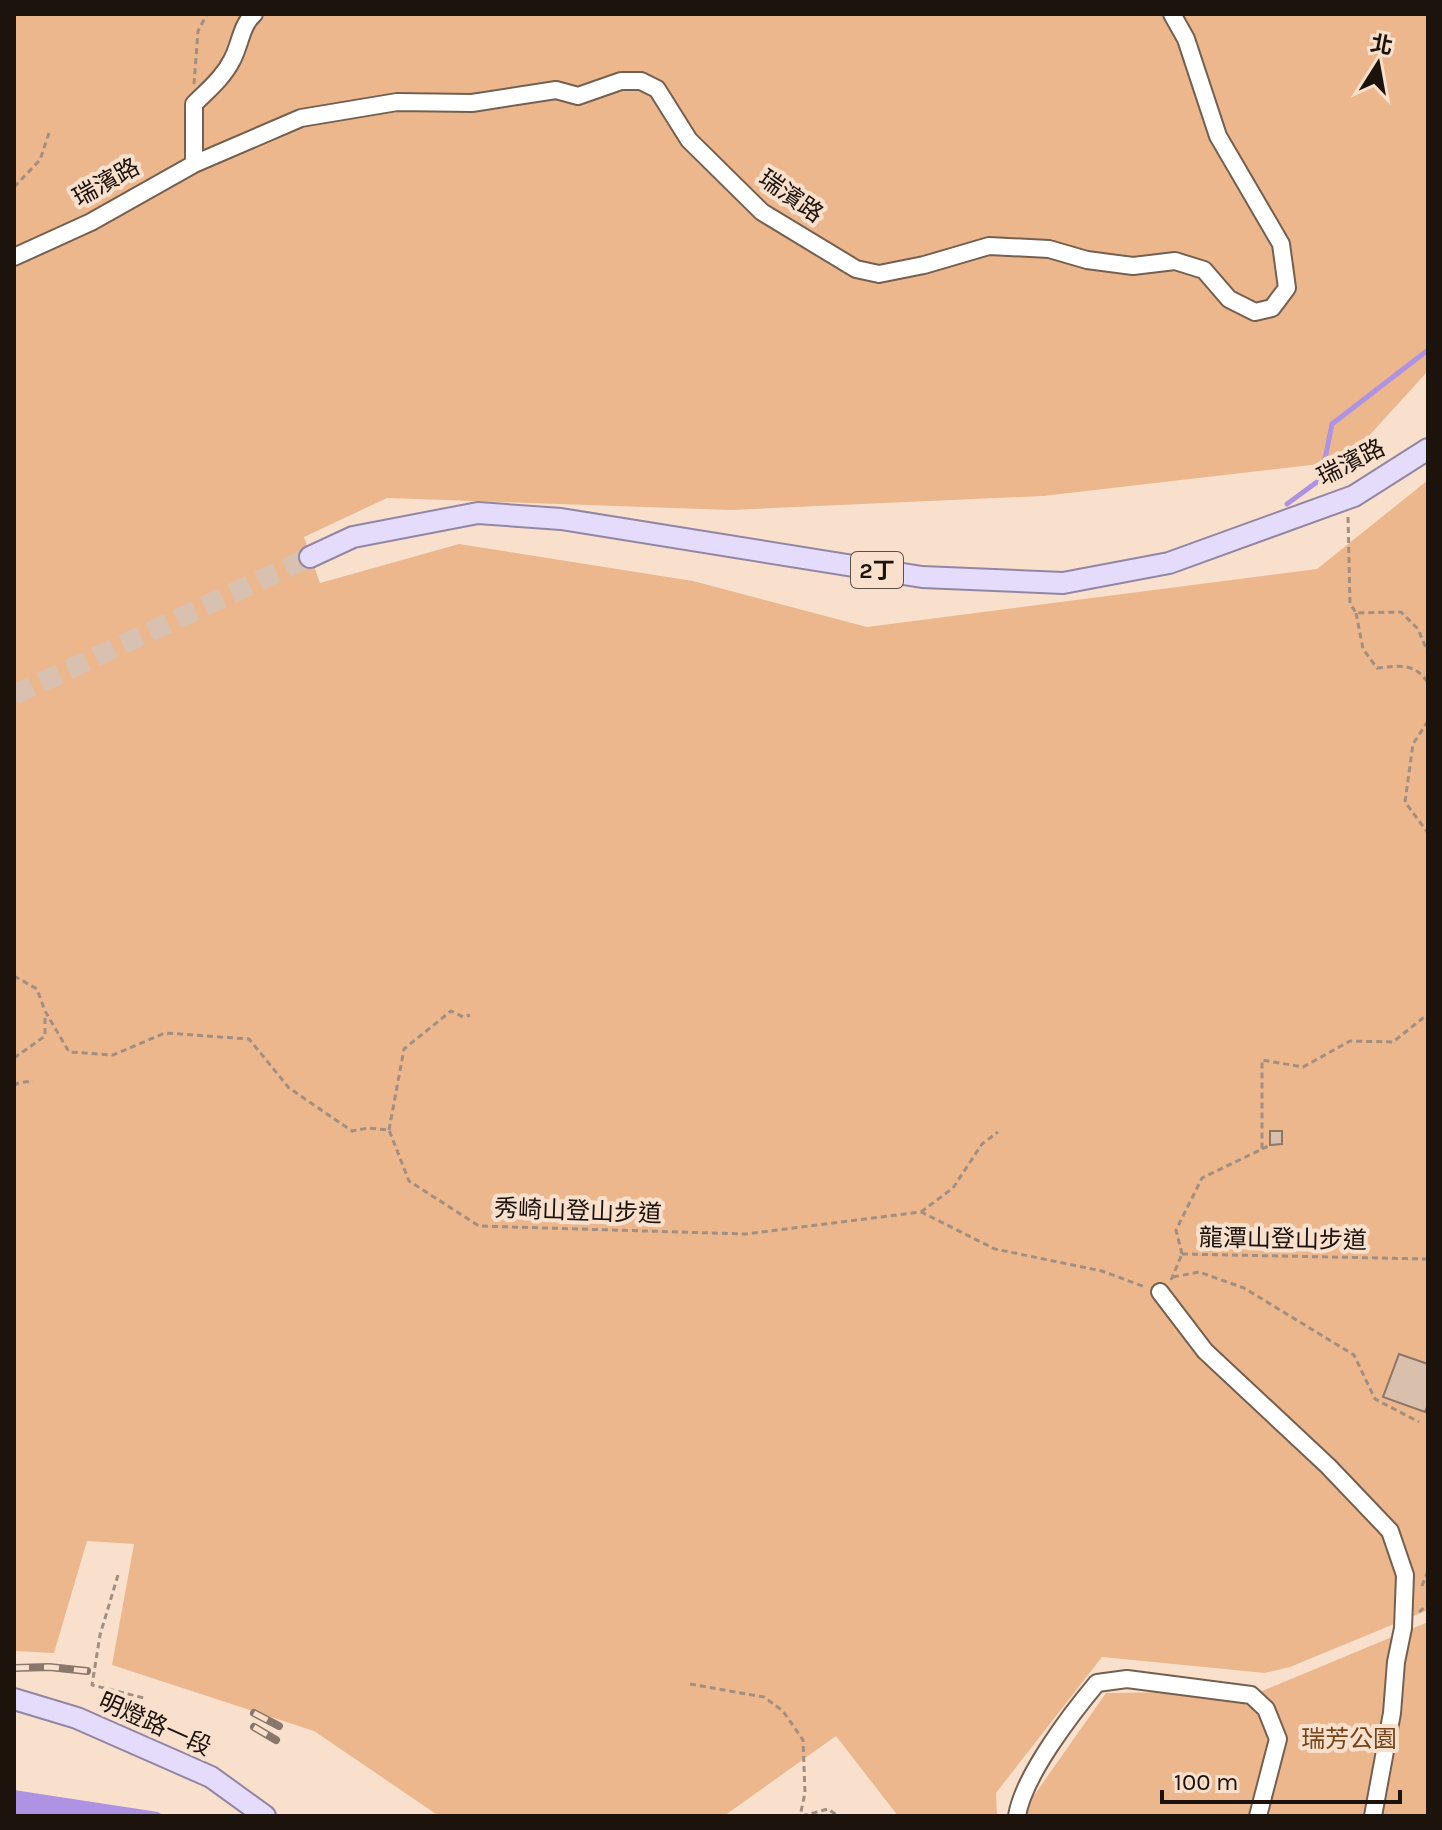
<svg xmlns="http://www.w3.org/2000/svg" width="1442" height="1830" font-family="Karla,'Noto Sans TC',sans-serif">
  <style>
    .green { fill: #edb78d }
    .water { fill: #ad93e2 }
    .lines { fill: none; stroke-linecap: round; stroke-linejoin: round }
    .stream { stroke: #ad93e2; stroke-width: 5 }
    .building { fill: #d8c0ad; stroke: #8c7665; stroke-width: 2 }
    .major-tunnel { stroke: #d8c1b0; stroke-width: 20; stroke-dasharray: 20 10; stroke-linecap: butt }
    .minor-casing { stroke: #75604f; stroke-width: 20 }
    .major-casing { stroke: #9386a5; stroke-width: 24 }
    .path { stroke: #a18f81; stroke-width: 3; stroke-dasharray: 6 4; stroke-linecap: butt }
    .minor { stroke: #fff; stroke-width: 16 }
    .major { stroke: #e5dcfb; stroke-width: 20 }
    .rail-casing { stroke: #88776a; stroke-width: 8 }
    .rail { stroke: #f9e0cd; stroke-width: 5; stroke-dasharray: 15; stroke-linecap: butt }
    .labels { text-anchor: middle; stroke-width: 8; stroke-linejoin: round; paint-order: stroke }
    .shield { fill: #f9e0cd; stroke: #5e5046; stroke-width: 2 }
    .shield-label { font-size: 22px; font-weight: bold; fill: #1b130c }
    .street-label { font-size: 24px; fill: #1b130c; stroke: #f9e0cd }
    .park-label { font-size: 24px; fill: #76461a; stroke: #f9e0cd }
  </style>
  <rect width="100%" height="100%" fill="#f9e0cd"/>
  <path class="green" d="M14,14H1428V371L1346,461L1043,496L731,510L387,498L304,537L320,583L459,544L693,581L867,627L1317,569L1428,480V1610L1290,1667L1265,1673L1102,1657L996,1793L997,1816H898L836,1736L724,1816H439L314,1731L112,1665L134,1544L87,1541L54,1653L14,1651Z
    M1428,1622V1816H1027L1028,1804L1106,1693L1262,1691Z"/>
  <path class="water" d="M14,1790L158,1812L164,1816H14Z"/>
  <g class="lines">
    <path class="stream" d="M1287,504L1321,479L1332,424L1428,350"/>
  </g>
  <path class="building" d="M1270,1131H1282V1144L1270,1145Z
    M1399,1354L1428,1364V1405L1425,1412L1383,1397Z"/>
  <g class="lines">
    <path class="major-tunnel" d="M14,695L310,557"/>
    <defs>
      <path id="minor" d="M194,164V104C208,90 223,78 232,60C240,46 241,25 254,14
        M14,257L91,222L194,164L301,118L397,102L472,103L556,90L578,96L621,81H641L657,89L689,140L762,212L856,269L879,274L924,265L989,246L1049,249L1087,260L1133,266L1175,261L1204,270L1229,299L1255,312L1272,308L1287,288L1281,244L1218,136L1186,39L1172,14
        M1160,1292L1205,1351L1328,1466L1390,1531L1405,1575L1403,1628L1396,1662L1392,1713L1373,1816
        M1017,1816C1023,1777 1071,1714 1097,1683L1127,1679L1251,1695L1266,1709L1278,1739L1258,1816"/>
      <path id="major" d="M310,557L353,537L478,513L561,519L922,577L1063,583L1169,563L1354,496L1428,449
        M14,1699L77,1718L211,1777L265,1816"/>
    </defs>
    <use href="#minor" class="minor-casing"/>
    <use href="#major" class="major-casing"/>
    <path class="path" d="M781,14V16
      M194,84L198,31L207,14
      M14,187L40,160L50,130
      M1348,517L1350,603L1356,613L1401,612L1418,629L1428,653
      M1356,613L1363,649L1377,668C1398,666 1415,662 1428,683
      M1428,721L1413,744L1405,802L1428,833
      M14,976L37,989L45,1011L69,1052L113,1055L165,1033L249,1039L289,1088L352,1131L368,1128L389,1130L409,1181L479,1226L746,1234L921,1212L995,1249L1102,1271L1145,1287
      M14,1058L45,1036V1015
      M14,1086L18,1083L33,1081
      M389,1130L404,1049L451,1011L463,1017L470,1015
      M1262,1149L1270,1145
      M921,1212L953,1188L982,1144L998,1132
      M1182,1254L1176,1230L1202,1178L1262,1149V1060L1303,1067L1350,1041L1393,1042L1428,1014
      M1182,1254L1428,1259
      M1173,1277L1199,1272L1244,1288L1354,1355L1375,1399L1419,1422
      M1171,1280L1182,1254
      M118,1575L100,1635L92,1685L144,1698
      M1422,1586L1428,1571
      M1419,1612L1428,1604
      M690,1684L764,1697L783,1711L803,1740L805,1793L800,1816
      M802,1816L828,1809L838,1816"/>
    <use href="#minor" class="minor"/>
    <use href="#major" class="major"/>
    <defs>
      <path id="rail" d="M14,1668L49,1667L87,1671
        M254,1713L279,1726
        M254,1727L276,1740"/>
    </defs>
    <use href="#rail" class="rail-casing"/>
    <use href="#rail" class="rail"/>
  </g>
  <g class="labels">
    <rect class="shield" x="851" y="552" width="52" height="36" rx="6"/>
    <g class="shield-label">
      <text x="877" y="578">2丁</text>
    </g>
    <g class="street-label">
      <text transform="translate(106 182) rotate(-29)" y="8">瑞濱路</text>
      <text transform="translate(791 196) rotate(35)" y="8">瑞濱路</text>
      <text transform="translate(1351 462) rotate(-27)" y="8">瑞濱路</text>
      <text transform="translate(578 1211) rotate(2)" y="8">秀崎山登山步道</text>
      <text transform="translate(1283 1239) rotate(1)" y="8">龍潭山登山步道</text>
      <text transform="translate(155 1724) rotate(24)" y="8">明燈路一段</text>
    </g>
    <g class="park-label">
      <text x="1349" y="1747">瑞芳公園</text>
    </g>
  </g>
  <rect width="1442" height="1830" fill="none" stroke="#1b130c" stroke-width="32"/>
  <g transform="translate(1378 64) rotate(11)" stroke="#f9e0cd" stroke-width="6" paint-order="stroke">
  <path d="M0-6L14 30L0 20L-14 30Z" fill="#1b130c"/>
  <text y="-12" font-size="22" font-weight="bold" text-anchor="middle" fill="#1b130c">北</text>
  </g>
  <path d="M1162 1790v12h238v-12" fill="none" stroke="#1b130c" stroke-width="4"/>
  <text x="1174" y="1790" font-size="24" fill="#1b130c" stroke="#f9e0cd" stroke-width="6" paint-order="stroke">100 m</text>
</svg>
